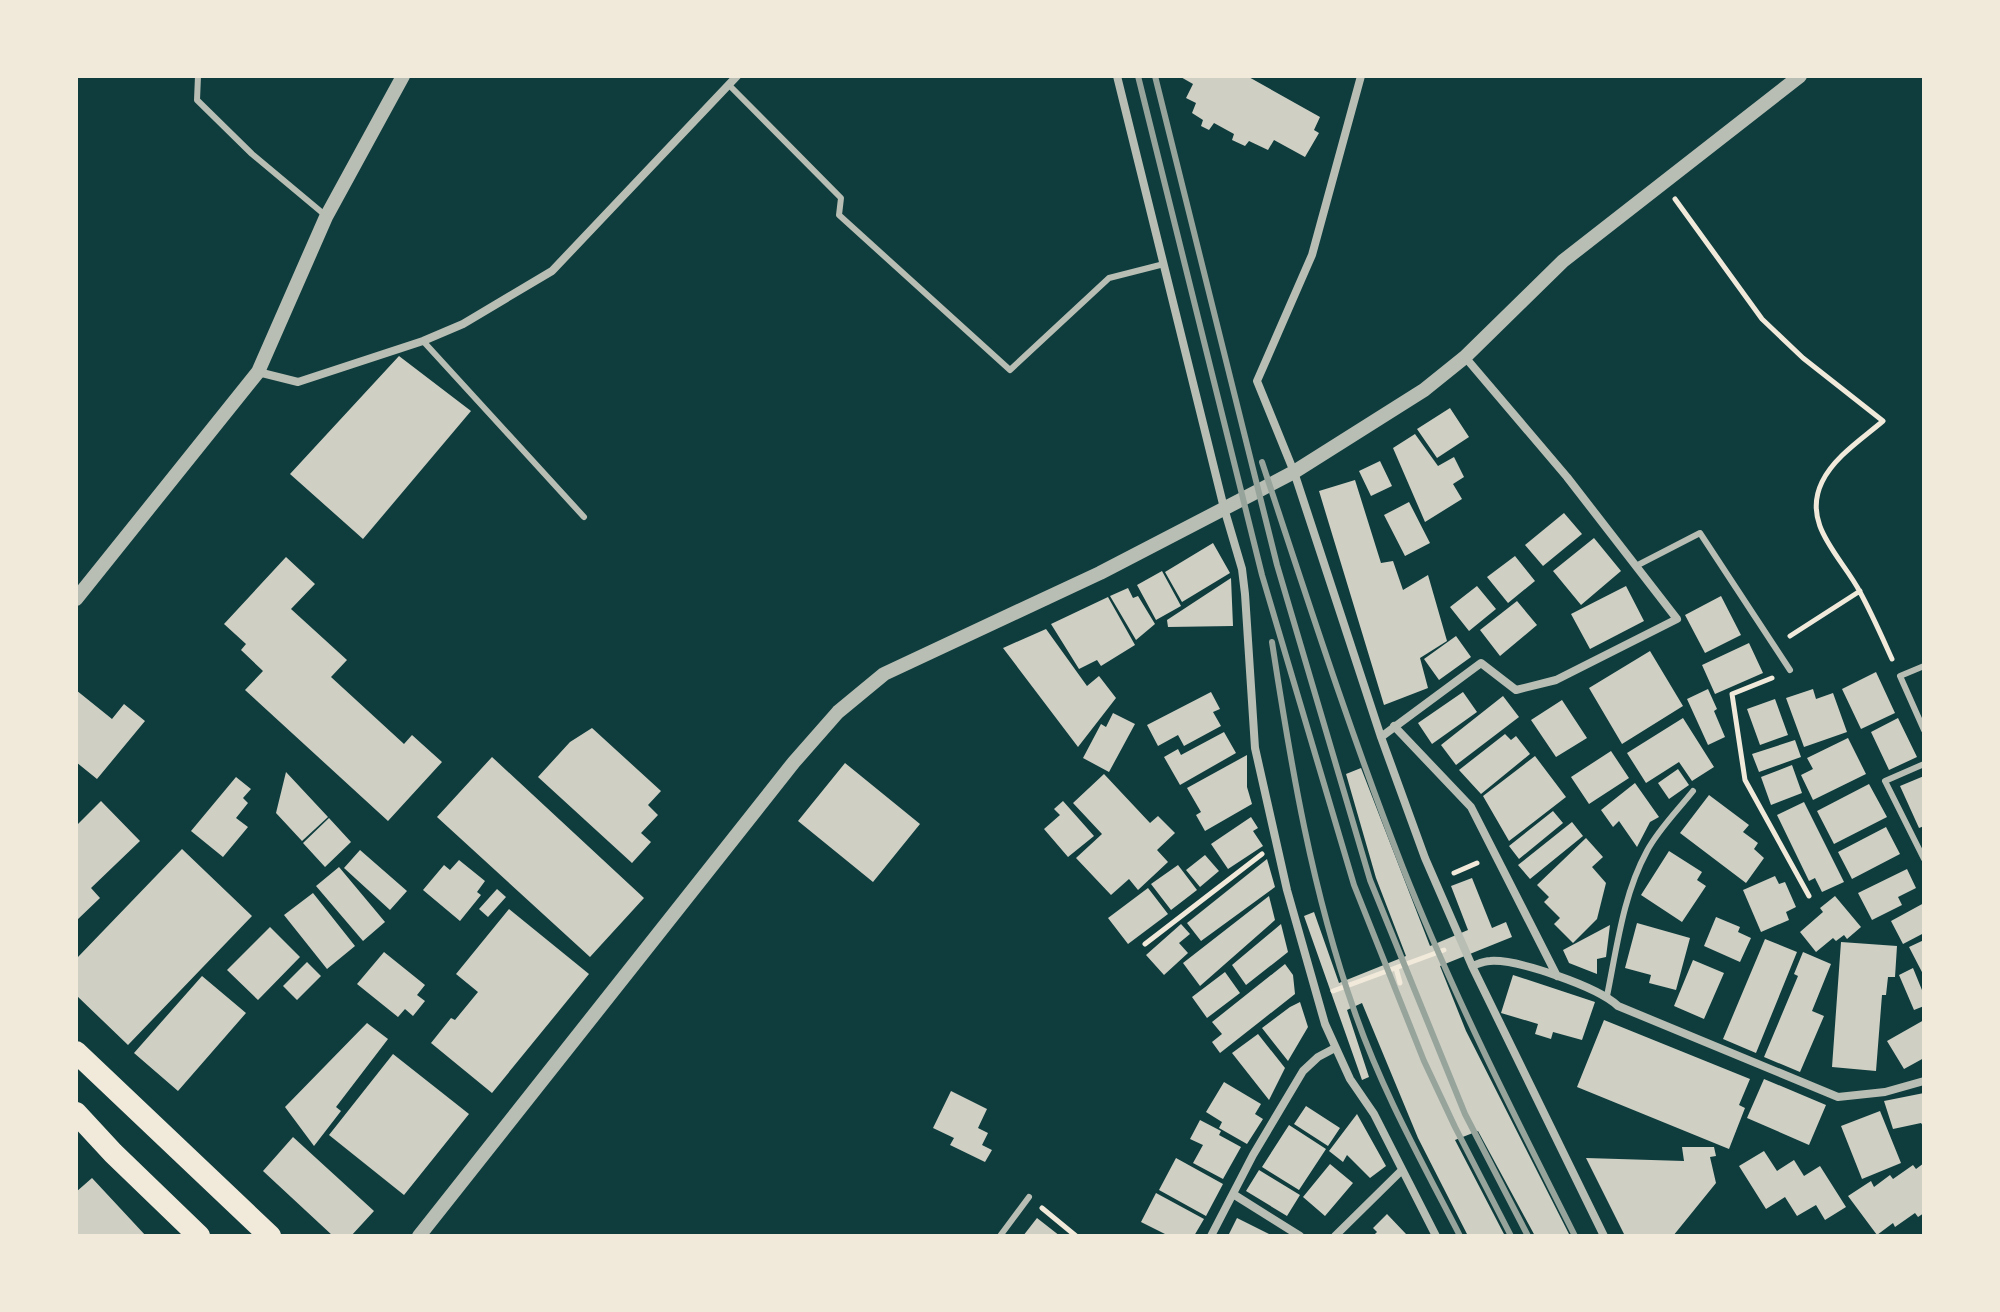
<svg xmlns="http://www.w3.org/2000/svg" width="2000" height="1312" font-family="Rubik,sans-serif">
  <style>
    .building { fill: #cfcfc3 }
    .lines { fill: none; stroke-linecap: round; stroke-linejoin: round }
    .path { stroke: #f1e9da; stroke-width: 5 }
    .service { stroke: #b8beb3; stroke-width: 6 }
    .minor { stroke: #b8beb3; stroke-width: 8 }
    .tertiary { stroke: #b8beb3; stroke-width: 14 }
    .trunk { stroke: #f1e9da; stroke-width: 22 }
    .rail { stroke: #97a49c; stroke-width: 6 }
  </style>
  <rect width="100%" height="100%" fill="#0f3d3e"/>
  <path class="building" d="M1179,76H1247L1320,117L1314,130L1319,133L1305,157L1274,140L1268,150L1249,141L1245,146L1232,140L1234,134L1214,123L1209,130L1201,126L1203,120L1192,113L1196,103L1186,98L1193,84Z
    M399,356L471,411L363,539L290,474Z
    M1450,408L1469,437L1437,458L1417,429Z
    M1415,434L1438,466L1454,457L1464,477L1453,484L1462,499L1425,522L1393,448Z
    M1380,461L1392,486L1371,496L1359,471Z
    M1355,480L1381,563L1393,561L1403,590L1428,575L1447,641L1420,658L1428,688L1384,705L1319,491Z
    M1409,502L1430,543L1405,556L1384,515Z
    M1564,513L1582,534L1543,566L1525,545Z
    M1594,538L1621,571L1581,605L1553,571Z
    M1213,543L1230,573L1182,602L1165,572Z
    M1515,556L1535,581L1508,603L1487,577Z
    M286,557L315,584L291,609L347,660L331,677L404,744L412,735L442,762L388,821L245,690L263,671L241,650L246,644L224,624Z
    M1162,571L1181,606L1156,620L1137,585Z
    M1231,578L1233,626L1168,627L1167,620Z
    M1477,586L1496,609L1469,631L1450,607Z
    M1626,586L1644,621L1590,649L1571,614Z
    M1128,588L1133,598L1138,596L1155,624L1136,640L1110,596Z
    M1721,596L1741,635L1705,653L1685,615Z
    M1108,597L1135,645L1101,666L1097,660L1079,669L1051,624Z
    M1517,601L1537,625L1500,656L1480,630Z
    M1046,629L1087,686L1099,676L1116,698L1078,747L1003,648Z
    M1456,636L1471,657L1439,680L1424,659Z
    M1749,643L1763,673L1715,694L1702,665Z
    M1650,651L1683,706L1622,744L1589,688Z
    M1876,672L1895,713L1861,729L1842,689Z
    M1708,689L1717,709L1714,711L1725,737L1708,745L1687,699Z
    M1813,689L1816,699L1833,693L1847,732L1804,747L1786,698Z
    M76,690L112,719L124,704L145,721L97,779L76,762Z
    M1211,692L1220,709L1213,712L1221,726L1184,746L1178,735L1158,746L1147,725Z
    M1463,692L1477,712L1432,744L1418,723Z
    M1503,696L1519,717L1456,765L1441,745Z
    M1775,699L1788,735L1760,745L1747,709Z
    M1562,700L1587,738L1556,757L1531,720Z
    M1113,713L1135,724L1109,772L1083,758L1101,724L1106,727Z
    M1683,718L1714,767L1692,781L1679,762L1646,783L1627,753Z
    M1898,718L1917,757L1889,770L1871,732Z
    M592,728L661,791L648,805L658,815L641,833L651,842L632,863L538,777L570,742Z
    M1224,732L1236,753L1180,785L1164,757L1178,749L1181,755Z
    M1505,734L1511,740L1516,736L1530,754L1481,794L1459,770Z
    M1848,738L1866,774L1813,800L1801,775L1813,769L1807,758Z
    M1795,740L1801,757L1759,772L1752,754Z
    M1611,751L1629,778L1589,804L1571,777Z
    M1247,755V787L1252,804L1205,831L1196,815L1201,812L1187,788Z
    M1535,756L1566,797L1509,841L1483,796Z
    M492,757L644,898L590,957L437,817Z
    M845,763L920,824L873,882L798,821Z
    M1792,765L1802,793L1771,805L1761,777Z
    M1361,768L1430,946L1468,930L1451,886L1472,878L1492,928L1506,922L1512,937L1440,966L1466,1031L1570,1236H1535L1478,1131L1455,1140L1505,1236H1468L1418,1138L1362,1003L1347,1010L1369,1077L1362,1080L1304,916L1314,912L1339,983L1406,956L1376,878L1346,774Z
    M1678,769L1689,785L1669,799L1658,783Z
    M286,772L328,817L302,841L276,813Z
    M1104,774L1150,823L1158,816L1175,833L1157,850L1168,862L1138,890L1129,879L1111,895L1076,858L1102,834L1073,803Z
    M1924,776V826L1919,828L1900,786Z
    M236,777L251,789L243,798L248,803L236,818L248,827L223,857L191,831Z
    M1635,783L1659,817L1650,822L1637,847L1619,821L1613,827L1601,810Z
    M1869,784L1887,817L1834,844L1817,811Z
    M1709,795L1749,825L1743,832L1758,843L1754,849L1764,858L1746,883L1680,833Z
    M101,801L140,841L91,888L100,898L76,921V822L78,824Z
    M1063,801L1094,836L1068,857L1044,829L1060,815L1054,809Z
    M1804,802L1844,882L1822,892L1815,878L1809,881L1777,815Z
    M1553,811L1563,823L1519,859L1509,846Z
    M1251,817L1258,828L1253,831L1263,846L1228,869L1211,844Z
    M329,818L351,842L325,867L303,843Z
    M1572,822L1583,836L1530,879L1518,865Z
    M1886,827L1900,854L1852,879L1838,852Z
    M1586,838L1603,857L1592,867L1606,883L1597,919L1573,943L1554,924L1560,918L1544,902L1549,897L1537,885Z
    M182,849L252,916L128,1045L76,995V955L78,957Z
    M360,850L407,891L390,910L344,868Z
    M1669,851L1702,872L1697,880L1706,886L1682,922L1641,895Z
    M1205,855L1219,871L1200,887L1186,870Z
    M1267,859L1275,887L1201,941L1187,923Z
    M459,860L485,881L477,892L481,895L460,921L423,890L444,865L450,870Z
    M1178,865L1197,890L1171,910L1151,884Z
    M339,867L385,922L363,941L316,886Z
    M1907,869L1916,888L1898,897L1902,905L1872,920L1858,893Z
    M1775,876L1779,884L1785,882L1796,907L1786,912L1789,920L1761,932L1743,890Z
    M1148,888L1168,914L1128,944L1108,918Z
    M497,889L506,897L488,917L479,909Z
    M313,893L355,946L327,969L284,915Z
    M1269,896L1275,920L1200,986L1183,963Z
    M1835,896L1861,927L1847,939L1844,935L1836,941L1833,938L1816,952L1800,932L1823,912L1820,908Z
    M1924,903V933L1903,944L1891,921Z
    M509,909L589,974L492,1093L431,1043L451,1018L455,1020L478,992L456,974Z
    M1716,917L1740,927L1738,932L1751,938L1740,962L1704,946Z
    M1637,923L1690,938L1676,990L1649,983L1651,975L1625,968Z
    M1181,924L1190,934L1179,943L1188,953L1164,975L1146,955Z
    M1281,924L1288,952L1246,985L1232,965Z
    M1610,925L1606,957L1597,959V974L1569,963L1563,950Z
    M270,927L300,957L258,1000L227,970Z
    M1765,939L1797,952L1756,1053L1723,1039Z
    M1924,940V976L1909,947Z
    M1841,942L1897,946L1895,977H1888L1886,995H1882L1876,1071L1832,1067Z
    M384,952L425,985L417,995L425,1001L413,1016L405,1009L398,1017L357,984Z
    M1803,952L1831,964L1812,1011L1824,1016L1800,1072L1764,1057L1798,976L1794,974Z
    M1693,960L1724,973L1704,1019L1674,1006Z
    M307,962L321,976L297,1000L283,986Z
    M1285,964L1293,975L1295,994L1220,1053L1212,1042L1222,1034L1212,1022Z
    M1913,968L1924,995V1006L1914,1010L1899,975Z
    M1225,972L1240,993L1207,1018L1192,997Z
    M1513,975L1595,1002L1582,1040L1553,1032L1551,1039L1535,1034L1538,1024L1501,1013Z
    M202,976L246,1013L178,1091L134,1053Z
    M1300,1002L1308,1027L1288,1061L1262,1028L1290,1007Z
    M1604,1020L1750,1079L1739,1105L1745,1108L1729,1149L1577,1087Z
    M1924,1020V1058L1904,1069L1887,1041Z
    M367,1023L388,1039L336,1107L341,1111L314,1146L285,1107Z
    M1258,1034L1285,1068L1269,1100L1232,1053Z
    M393,1054L469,1114L404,1195L329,1135Z
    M1764,1079L1826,1105L1809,1145L1747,1118Z
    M1224,1082L1261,1104L1255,1114L1263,1119L1247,1144L1219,1128L1222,1122L1206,1112Z
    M951,1091L987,1109L978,1128L988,1133L982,1145L992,1150L985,1162L950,1145L954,1138L933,1128Z
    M1924,1093V1127L1921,1123L1893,1129L1884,1101Z
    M1306,1106L1340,1128L1328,1146L1294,1124Z
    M1880,1111L1901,1163L1862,1179L1841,1126Z
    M1357,1114L1386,1166L1370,1178L1347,1155L1343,1162L1329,1151Z
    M1200,1120L1221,1131L1219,1135L1241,1147L1223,1179L1193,1163L1203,1145L1190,1139Z
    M1289,1125L1326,1149L1299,1190L1262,1167Z
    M293,1137L374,1211L351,1236H333L263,1171Z
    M1682,1147H1714L1716,1156L1710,1157L1716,1183L1673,1236H1625L1586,1158L1684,1161Z
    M1764,1151L1777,1171L1794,1160L1804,1176L1820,1166L1846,1207L1825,1220L1816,1205L1797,1216L1785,1197L1766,1209L1739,1166Z
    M1176,1158L1223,1184L1206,1216L1159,1190Z
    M1924,1163V1213L1918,1217L1915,1213L1895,1227L1893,1223L1877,1235L1848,1196L1871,1181L1874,1187L1890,1175L1893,1179L1913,1165L1916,1169Z
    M1330,1164L1353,1183L1325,1216L1303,1197Z
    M1259,1170L1300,1195L1287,1216L1246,1191Z
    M92,1178L146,1236H76V1192Z
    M1156,1193L1204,1219L1194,1236H1169L1141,1222Z
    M1387,1214L1406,1234L1403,1236H1373L1377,1232L1373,1228Z
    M1037,1218L1060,1236H1023Z
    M1237,1218L1273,1236H1228Z"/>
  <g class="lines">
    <path class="path" d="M1675,199L1762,319L1803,358L1883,421C1862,439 1834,457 1822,482C1801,525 1842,557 1860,592C1872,614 1882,637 1892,659
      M1790,636L1860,591
      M1772,678L1732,694L1745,780L1809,896
      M1454,873L1477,863
      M1145,944L1262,854
      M1396,968L1400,983
      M1333,991L1444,950
      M1042,1208L1076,1236"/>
    <path class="service" d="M198,76L197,100L252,154L325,215
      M729,85L841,198L839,215L1010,370L1109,278L1164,264
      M423,341L584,517
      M1636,566L1700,533L1790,670
      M1924,666L1900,676L1924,730
      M1924,764L1885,781L1924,859
      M1607,996C1617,947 1623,895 1647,851C1658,830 1678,810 1693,791
      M1000,1236L1029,1197"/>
    <path class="minor" d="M1117,76L1224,508L1242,569L1245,594L1255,748L1287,890L1325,1024L1350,1079L1374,1114L1436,1236
      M1361,76L1312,255L1257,381L1294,472L1381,737L1425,858L1472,966L1604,1236
      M258,372L298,382L423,341L463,324L552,271L737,76
      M1394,726L1471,807L1557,976
      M1381,737L1481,663L1516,690L1556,680L1677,619L1567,477L1465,357
      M1472,966C1478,964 1484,961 1490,961C1518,959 1598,987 1618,1006L1838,1097L1885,1092L1924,1081
      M1233,1194L1300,1236
      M1211,1236L1253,1155L1303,1071L1318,1057L1335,1048
      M1335,1236L1402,1170"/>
    <path class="tertiary" d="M76,599L258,372L326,217L403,76
      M419,1236L794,762L838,712L884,674L1100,573L1258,491L1294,472L1424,390L1465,357L1563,261L1800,76"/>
    <path class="trunk" d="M76,1052L270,1236
      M76,1113L113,1153L199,1236"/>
    <path class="rail" d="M1138,76L1262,575L1354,885L1424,1061L1455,1127L1511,1236
      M1155,76L1277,565L1370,880L1465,1114L1528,1236
      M1262,462C1307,598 1351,735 1403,868C1453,994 1514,1115 1575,1236
      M1272,642C1291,766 1312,891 1354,1010C1381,1089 1422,1162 1460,1236"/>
  </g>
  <rect width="2000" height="1312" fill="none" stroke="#f1e9da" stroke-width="156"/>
</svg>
